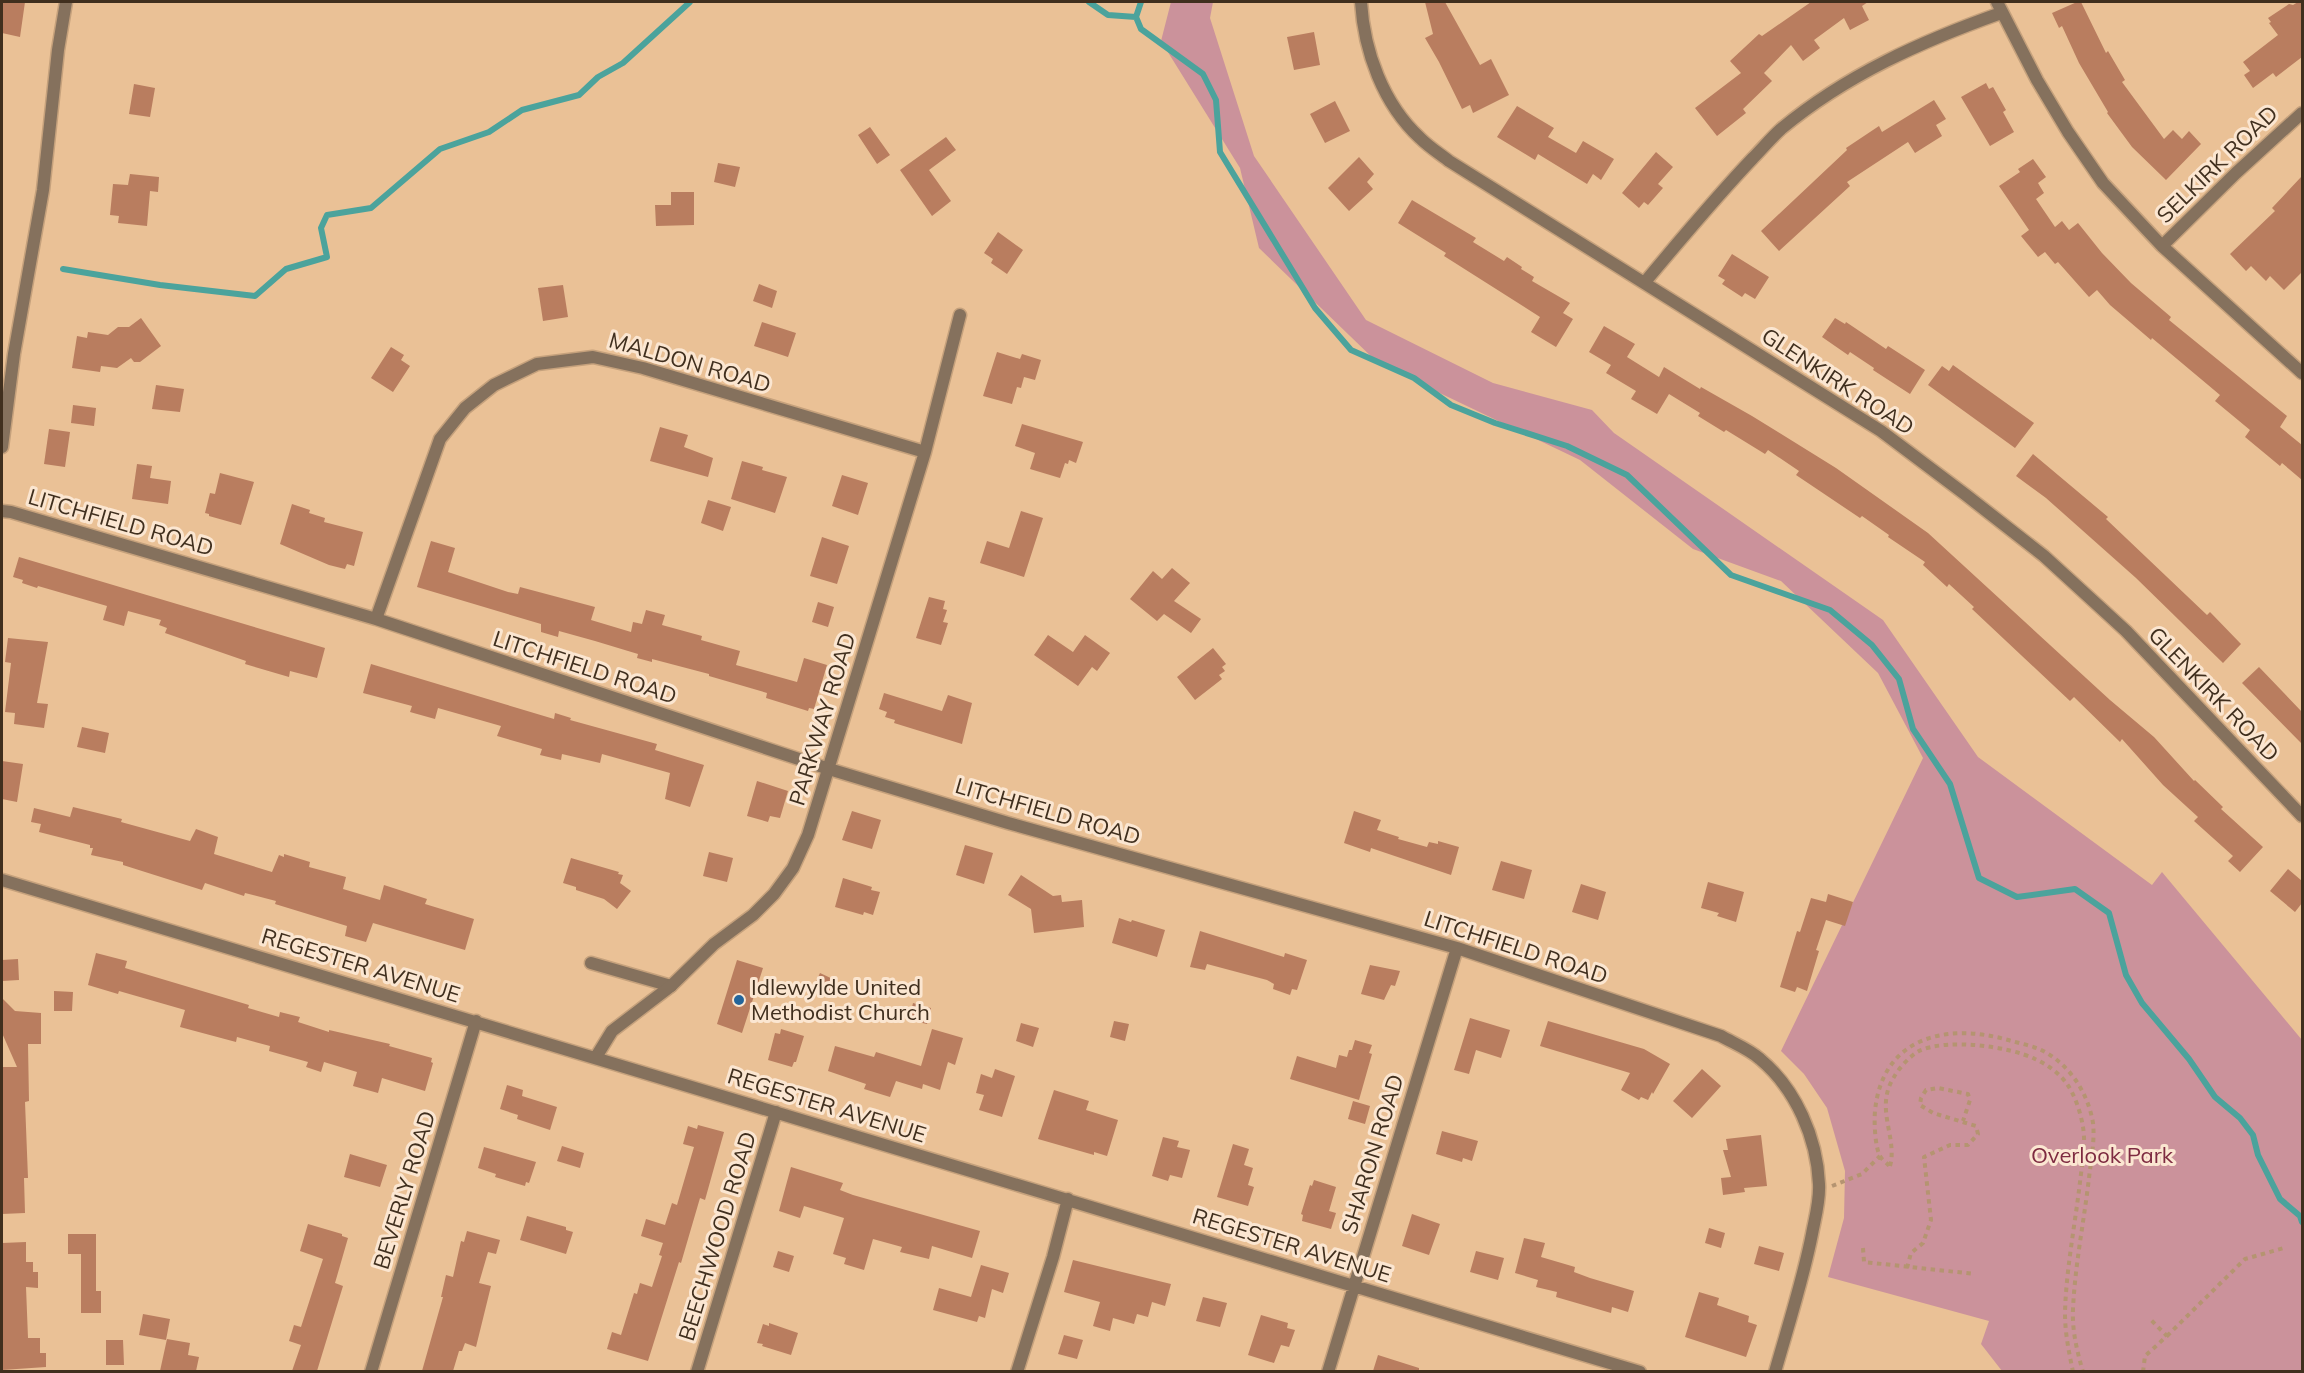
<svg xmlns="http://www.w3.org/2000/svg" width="2304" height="1373" font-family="Mulish,sans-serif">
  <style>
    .green { fill: #cb929b }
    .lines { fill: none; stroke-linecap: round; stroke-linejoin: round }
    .stream { stroke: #4ba39c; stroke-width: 6 }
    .building { fill: #b97d5f }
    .service-casing { stroke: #c5a17c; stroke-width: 15 }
    .minor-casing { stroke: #c5a17c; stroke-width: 15 }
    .path { stroke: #b59471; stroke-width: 4; stroke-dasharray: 4.5 4.5; stroke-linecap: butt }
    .service { stroke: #85715d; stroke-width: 12 }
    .minor { stroke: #85715d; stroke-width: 12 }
    .poi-dot { fill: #24659b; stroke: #fbe6d1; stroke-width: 2 }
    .labels { text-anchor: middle; stroke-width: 6; stroke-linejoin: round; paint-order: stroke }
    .street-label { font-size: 22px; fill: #402f1e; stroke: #fbe6d1 }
    .poi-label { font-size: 22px; fill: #402f1e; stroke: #fbe6d1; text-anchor: start }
    .park-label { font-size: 22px; fill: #7e2b41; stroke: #fbe6d1 }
  </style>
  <rect width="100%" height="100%" fill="#eac196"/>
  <path class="green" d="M1171,2H1213L1210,18L1254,156L1366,320L1493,383L1592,410L1614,433L1883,620L1978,757L2152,885L2162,872L2302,1040V1371H2002L1981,1344L1989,1321L1828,1277L1844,1218L1845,1171L1827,1108L1804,1074L1781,1051L1923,758L1878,673L1781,581L1693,549L1580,460L1379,364L1259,248L1240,168L1161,41Z"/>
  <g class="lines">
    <path class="stream" d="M1089,2L1108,15L1136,17
      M1141,2L1136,17L1141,29L1203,74L1216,100L1220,152L1315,308L1351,350L1414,378L1451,405L1495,423L1567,446L1627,475L1731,575L1830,610L1872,645L1899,679L1913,729L1950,784L1979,878L2017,897L2075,889L2109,913L2126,975L2142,1003L2189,1059L2215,1097L2240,1118L2253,1135L2258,1155L2280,1199L2300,1216L2302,1222
      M63,269L160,285L255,296L286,269L327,257L321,228L327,215L371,208L440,149L489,132L522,110L579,95L598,77L623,63L690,2"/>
  </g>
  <path class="building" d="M2,2H25L20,37L2,33Z
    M1425,2H1445L1480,65L1491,59L1509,95L1473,113L1470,105L1462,109L1439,62L1425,38L1433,34Z
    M1811,2H1868L1862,6L1869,20L1850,30L1844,18L1814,40L1820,48L1803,61L1791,45L1764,73L1772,81L1743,109L1746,113L1717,136L1695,108L1741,73L1730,61L1759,34L1762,36Z
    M2077,2H2081L2106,53L2108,51L2125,80L2122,82L2164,139L2173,130L2182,139L2189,131L2201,144L2166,180L2132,147L2107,113L2108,112L2079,63L2062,26L2059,28L2052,13Z
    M2298,2H2302V57L2276,77L2273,73L2253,88L2244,75L2250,71L2243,62L2278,35L2269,23L2271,22L2268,18L2289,4L2293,5Z
    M1314,32L1320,65L1294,70L1287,37Z
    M1986,83L1989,89L1993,87L2006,110L2003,112L2014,132L1990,146L1961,97Z
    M134,84L155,88L150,117L129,114Z
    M1934,100L1946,119L1936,125L1942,136L1915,153L1908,142L1847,182L1850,186L1779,251L1761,231L1847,150L1846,148L1879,126L1882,132Z
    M1335,101L1350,131L1325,143L1310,114Z
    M1517,106L1554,128L1548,137L1576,153L1583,141L1614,159L1601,180L1593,174L1587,184L1538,154L1535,160L1497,137Z
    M870,127L890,155L877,164L858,135Z
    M946,137L956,150L929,170L951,201L932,216L900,170Z
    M1656,152L1673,167L1658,184L1663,188L1648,205L1644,202L1639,208L1622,193Z
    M1359,157L1374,174L1367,182L1373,189L1349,211L1328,188Z
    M2033,159L2046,177L2038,183L2044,193L2036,199L2055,227L2062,221L2069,230L2078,223L2102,253L2131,283L2171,317L2169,320L2287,416L2280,427L2302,445V480L2282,463L2280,466L2245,437L2250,430L2215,401L2220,395L2152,338L2151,340L2110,305L2097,290L2089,297L2058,262L2055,264L2045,252L2038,257L2021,236L2029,230L1999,186L2020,172L2018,169Z
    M718,163L740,167L735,187L714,182Z
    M130,174L159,177L158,192L150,191L147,226L118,223L119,216L110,215L113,184L128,185Z
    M2302,176V272L2284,290L2270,276L2266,281L2251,266L2246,271L2230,254L2275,211L2272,208Z
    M671,192H694V225L656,226L655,205H671Z
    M1412,200L1476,238L1473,242L1504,261L1507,257L1522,267L1521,269L1534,277L1532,281L1570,303L1563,313L1573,319L1556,347L1531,332L1540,317L1444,256L1446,253L1398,223Z
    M998,232L1023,250L1007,274L991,263L993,259L984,253Z
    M1732,254L1769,277L1755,299L1745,293L1742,297L1722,284L1725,280L1718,276Z
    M759,284L777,291L772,308L753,301Z
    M563,285L568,317L543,321L538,288Z
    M141,318L161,346L140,362H134L131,358L117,368L101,366L100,372L72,368L77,336L87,338L88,332L108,335L118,327H129Z
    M1835,318L1845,324L1846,322L1886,349L1888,346L1925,370L1910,394L1873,370L1874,368L1850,352L1848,355L1822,337Z
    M762,322L796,333L788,357L754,346Z
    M1604,326L1635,344L1627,357L1659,377L1664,367L1700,389L1701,387L1752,416L1836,468L1928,533L2110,700L2154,737L2194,781L2195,780L2223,807L2221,809L2263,847L2240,872L2228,861L2233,856L2194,821L2198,817L2163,785L2122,739L2120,742L2074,697L2070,701L1972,609L1974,607L1949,584L1947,587L1923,565L1925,562L1888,537L1889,535L1862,516L1860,518L1796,475L1799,471L1768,450L1765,454L1726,430L1724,432L1698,416L1700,413L1669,394L1657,414L1631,399L1636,391L1606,373L1611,365L1589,352Z
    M391,347L404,355L401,360L410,366L393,392L371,378Z
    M997,352L1020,359L1022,354L1041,360L1035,380L1024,377L1021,388L1017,387L1012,404L983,396Z
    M1953,365L2034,423L2015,448L1928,385L1942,366L1949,371Z
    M156,385L184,389L180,412L152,409Z
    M73,405L96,408L94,426L71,423Z
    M1022,424L1083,442L1076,463L1069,460L1068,464L1065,463L1060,478L1030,469L1035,453L1015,446Z
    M660,427L688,435L684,447L713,458L708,477L650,461Z
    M49,429L70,432L65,467L44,464Z
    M2033,454L2108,517L2106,519L2207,615L2210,612L2241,644L2223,663L2136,578L2046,498L2016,476Z
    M742,461L763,467L762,470L787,477L775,513L731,499Z
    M137,464L152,466L150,478L171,481L168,504L132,499Z
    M220,473L254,482L241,525L209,516V514L205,513L210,493L215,494Z
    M842,475L868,483L858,515L832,506Z
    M708,500L731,507L723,531L701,523Z
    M292,504L310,510L309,513L325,518L324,522L363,532L354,566L347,564L345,569L329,565L280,544Z
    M1021,511L1043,518L1024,577L980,563L987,541L1009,548Z
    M822,537L849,546L837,584L810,576Z
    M431,541L455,548L448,572L508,592L518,594L520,587L595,607L591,620L631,632L633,622L642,624L646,610L665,615L662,625L702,636L701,640L740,651L736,665L797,682L804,658L827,665L814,709L809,708L808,711L766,698L767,693L709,676V674L652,659V662L637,658L638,654L595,641L559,631L558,637L541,632V624L417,587Z
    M19,557L325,648L317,678L290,671L289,677L245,664L246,661L165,633L167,628L159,625L161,620L128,611L124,626L103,620L107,606L38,586L37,588L22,583L23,580L13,577Z
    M1172,568L1190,583L1174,601L1201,619L1191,633L1164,614L1157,621L1130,599L1153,571L1162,579Z
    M929,597L945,601L943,609L947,610L943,622L948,623L941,645L916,638Z
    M818,602L834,607L828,627L812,622Z
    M1048,635L1073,652L1085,635L1110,653L1097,671L1092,667L1078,686L1034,655Z
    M8,638L48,642L37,703L48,704L44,728L14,724L15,713L5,712L11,663L5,662Z
    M1213,648L1226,664L1222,667L1225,671L1219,675L1222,679L1195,700L1177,677Z
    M371,664L554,719L555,713L571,718L570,720L657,744L655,750L704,765L690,807L665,799L670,773L602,754L600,763L562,754L561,760L540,755L542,749L497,736L501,726L438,708L435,719L410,712L412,706L363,693Z
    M2259,667L2302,712V744L2242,683Z
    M884,693L942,711L948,695L972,703L962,744L894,723L895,720L885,717L887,712L879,709Z
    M82,727L109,733L105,753L77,747Z
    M2,761L23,764L17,802L2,799Z
    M757,781L788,791L780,818L770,816L768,822L747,816Z
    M73,807L122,819L121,822L190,841L196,829L218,837L214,854L272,872L279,855L284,857V854L310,862L309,867L346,877L343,889L380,900L384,885L427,899L425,904L474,919L465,950L373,923L366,942L345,936L347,926L275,904L276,901L245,893L244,896L205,883L202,890L123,865V862L91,855L93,848H90V845L39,832L41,824L31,822L34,808L70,817Z
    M852,811L881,820L872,849L842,840Z
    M1354,811L1381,820L1377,830L1399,837L1398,839L1427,847L1429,842L1438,844V841L1459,847L1451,875L1371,848L1370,852L1344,843Z
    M965,845L993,853L984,884L956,875Z
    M709,852L733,858L727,882L703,876Z
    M571,858L619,872L618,874L623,875L620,883L631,891L617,909L604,899L576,890V887L563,883Z
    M1501,861L1532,870L1524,899L1492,890Z
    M2288,869L2302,881V903L2295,912L2270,891Z
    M1021,875L1053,896L1061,895L1062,902L1082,900L1084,927L1034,933L1031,909L1008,895Z
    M843,878L872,887L871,890L880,892L873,915L864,912L863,915L835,907Z
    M1708,882L1744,892L1736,922L1717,916L1719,913L1701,908Z
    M1581,884L1606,892L1598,920L1572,912Z
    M1828,894L1853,902L1845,926L1826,920L1816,950L1819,951L1807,991L1797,987L1795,992L1780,987L1797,931L1800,932L1811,898L1826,902Z
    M1119,918L1131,922L1132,920L1165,930L1157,957L1112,943Z
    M1200,931L1284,957L1285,953L1307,960L1297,990L1292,989L1290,995L1273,989L1274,984L1267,980L1207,964L1205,970L1190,967Z
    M96,953L127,961L125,968L249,1005L248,1008L279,1017L280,1012L300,1017L298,1022L329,1032V1030L390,1044L389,1046L432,1058L431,1062L433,1063L425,1091L382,1078L378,1093L353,1086L357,1072L324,1062L321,1072L306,1067L308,1062L269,1051L270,1046L237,1037L236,1042L180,1027L185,1010L119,991L118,994L88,985Z
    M18,959L19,980L2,981V960Z
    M737,960L763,968L742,1033L717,1024Z
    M1370,965L1400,971L1395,986L1391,985L1384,1000L1361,994Z
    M820,973L837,981L830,996L813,988Z
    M54,991L73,992L72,1011H54Z
    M2,998L15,1011L41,1013V1044H28L29,1101L25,1102L28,1178H24L25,1213L2,1214V1067H17L2,1033Z
    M913,1003L931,1008L927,1024L909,1020Z
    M1470,1018L1510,1030L1501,1058L1476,1050L1469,1074L1454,1070Z
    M1114,1021L1129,1024L1125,1041L1110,1037Z
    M1548,1021L1644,1049L1670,1064L1653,1094L1652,1092L1648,1100L1641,1097L1639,1100L1621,1090L1630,1073L1540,1046Z
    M1021,1023L1039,1028L1033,1047L1016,1041Z
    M781,1029L804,1036L796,1062H794L792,1067L768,1060L775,1033L780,1034Z
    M932,1029L963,1038L955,1065L948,1062L940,1090L923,1084L922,1089L896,1081L890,1097L864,1089L866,1084L828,1071L835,1046L874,1057L876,1052L921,1066Z
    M1355,1040L1372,1045L1369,1053L1372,1054L1359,1100L1290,1079L1297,1056L1336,1068L1339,1055L1347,1057L1349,1050H1352Z
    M995,1069L1015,1076L1002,1117L979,1110L984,1095L976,1093L981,1074L992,1078Z
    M1702,1069L1721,1086L1692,1118L1673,1101Z
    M507,1085L523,1090L522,1096L557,1107L550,1130L517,1119L518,1115L500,1109Z
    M1054,1090L1089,1101L1086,1110L1118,1120L1107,1156L1094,1152V1155L1038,1139Z
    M1353,1101L1370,1106L1365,1124L1348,1119Z
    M698,1125L724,1132L705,1200L700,1198L681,1263L679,1262L648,1361L607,1349L612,1332L621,1335L634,1293L637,1294L640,1283L652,1287L662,1256L659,1255L663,1243L641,1236L646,1219L665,1225L672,1203L677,1205L694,1147L683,1144L688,1126L697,1129Z
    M1442,1131L1478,1141L1472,1161L1463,1158L1462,1162L1436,1154Z
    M1761,1135L1767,1186L1744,1188L1745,1192L1723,1195L1721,1178L1731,1177L1723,1150H1728L1726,1139Z
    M1163,1137L1179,1141L1177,1147L1190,1150L1182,1178L1170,1175L1168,1181L1152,1176Z
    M1233,1144L1249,1149L1244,1165L1253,1168L1248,1185L1254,1187L1248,1206L1217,1197Z
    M562,1146L584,1153L580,1168L557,1161Z
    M484,1147L536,1162L529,1183L526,1182L525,1186L495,1177L496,1174L478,1168Z
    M350,1154L387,1165L380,1187L344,1177Z
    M791,1167L843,1183L840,1190L853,1195L980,1231L972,1258L932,1246L929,1259L900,1252L902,1247L873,1239L864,1270L844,1264L846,1258L833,1254L844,1218L804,1206L800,1218L779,1211Z
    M1314,1180L1336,1187L1329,1211L1336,1213L1331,1229L1302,1221L1303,1215L1301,1214L1310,1185L1312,1186Z
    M1412,1214L1440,1224L1429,1255L1402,1246Z
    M527,1216L566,1227V1230L573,1232L566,1254L520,1240Z
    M308,1224L342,1234V1236L348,1238L335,1283L343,1286L317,1371H292L301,1345L289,1341L294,1325L301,1327L323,1259L300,1251Z
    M1709,1228L1725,1233L1721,1248L1705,1243Z
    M467,1231L500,1240L496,1254L488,1252L479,1283L491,1286L476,1347L465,1343L462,1351H459L453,1371H422L443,1297H441L446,1275L453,1277L461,1241L464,1242Z
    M68,1234H96V1291H101V1313H81V1254H68Z
    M1524,1238L1545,1243L1541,1257L1575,1267L1574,1272L1590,1278L1634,1291L1628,1312L1612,1307L1611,1313L1556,1297L1557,1292L1536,1287L1538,1280L1515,1273Z
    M26,1242V1262H33V1272H38V1288L26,1287L28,1338H40V1353H46V1367L2,1370V1243Z
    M1759,1246L1784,1253L1779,1271L1754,1264Z
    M778,1251L794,1256L789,1272L773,1267Z
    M1476,1251L1504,1258L1498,1280L1470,1272Z
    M1073,1260L1171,1284L1165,1306L1152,1302L1148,1317L1137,1314L1134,1324L1113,1318L1110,1331L1093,1326L1100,1302L1064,1292Z
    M981,1265L1009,1273L1003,1293L992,1289L985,1318L979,1316L977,1322L933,1310L939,1288L971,1297Z
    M1699,1292L1719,1298L1717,1305L1749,1316L1748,1322L1757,1325L1746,1357L1685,1337Z
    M1203,1297L1227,1303L1220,1327L1196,1321Z
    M143,1314L170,1319L166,1340L139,1335Z
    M1261,1315L1288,1323L1287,1328L1295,1330L1289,1347L1281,1345L1274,1363L1248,1355Z
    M769,1323L798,1333L791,1355L762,1346L763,1344L757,1343L763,1324L769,1326Z
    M1064,1335L1083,1340L1077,1359L1058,1354Z
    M167,1339L190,1343L188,1355L199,1357L196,1371H160Z
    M106,1340H123L124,1365H106Z
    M1378,1355L1419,1368V1371H1373Z"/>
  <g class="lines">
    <defs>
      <path id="service" d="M591,963L671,986"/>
      <path id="minor" d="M1361,2C1364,51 1383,104 1420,138C1429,147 1440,154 1449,161L1881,431L1966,495L2044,556L2126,631L2302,816
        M1997,2L2037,80L2068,132L2103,183L2162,246L2302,373
        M2162,246L2236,173L2302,113
        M1645,282C1680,240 1715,198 1753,158C1762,149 1771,138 1781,129C1846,75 1922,41 2001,13
        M2,447L14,354L43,190L58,50L66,2
        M2,511L11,512L376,619L829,769L1008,823L1457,948L1721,1036C1733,1043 1749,1049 1760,1059C1796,1089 1817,1138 1819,1184C1820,1201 1815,1218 1812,1234C1803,1280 1788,1326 1775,1372
        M376,619L440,439L465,408L494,385L537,364L593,357L643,368L925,452
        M2,880L1640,1372
        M596,1057L612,1031L671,986L714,944L753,915L774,894L793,868L808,835L925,452L960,315
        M371,1372L476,1021
        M697,1372L776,1112
        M1017,1372L1053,1257L1068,1199
        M1328,1372L1457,948"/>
    </defs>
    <use href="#service" class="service-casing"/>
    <use href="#minor" class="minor-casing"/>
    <path class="path" d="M1889,1166C1887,1163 1882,1160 1880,1156C1875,1147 1874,1122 1875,1111C1882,1038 1945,1022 2008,1040C2018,1043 2029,1045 2039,1049C2068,1062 2088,1092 2093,1123C2095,1140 2091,1160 2089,1178C2084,1221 2075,1265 2073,1309C2072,1331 2077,1351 2083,1372
      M1890,1166C1898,1138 1874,1108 1894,1077C1899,1068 1910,1056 1919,1051C1947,1038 2008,1046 2035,1059C2047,1064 2060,1074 2067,1084C2075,1095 2081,1114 2083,1127C2086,1145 2082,1164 2080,1182C2075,1225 2066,1270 2065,1313C2065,1334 2069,1352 2073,1372
      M1832,1186L1862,1174L1880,1156
      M1863,1248L1864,1262L1975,1274
      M1907,1268L1911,1253L1923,1243L1931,1220L1924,1157L1950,1145H1968L1978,1134L1976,1126L1933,1113L1920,1105L1921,1098L1926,1090L1938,1088L1968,1094L1970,1100L1963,1121
      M2167,1336L2245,1259L2284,1248
      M2143,1372L2145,1356L2167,1336L2149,1318"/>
    <use href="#service" class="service"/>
    <use href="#minor" class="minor"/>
  </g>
  <circle class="poi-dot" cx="739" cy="1000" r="6"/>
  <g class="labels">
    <g class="street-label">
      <text transform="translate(2217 164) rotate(-44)" y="8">SELKIRK ROAD</text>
      <text transform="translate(690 362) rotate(16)" y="8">MALDON ROAD</text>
      <text transform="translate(1838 381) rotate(33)" y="8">GLENKIRK ROAD</text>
      <text transform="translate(121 522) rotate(16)" y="8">LITCHFIELD ROAD</text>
      <text transform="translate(585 667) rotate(18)" y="8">LITCHFIELD ROAD</text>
      <text transform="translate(2214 694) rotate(46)" y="8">GLENKIRK ROAD</text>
      <text transform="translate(822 719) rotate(-73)" y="8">PARKWAY ROAD</text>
      <text transform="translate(1048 811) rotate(16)" y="8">LITCHFIELD ROAD</text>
      <text transform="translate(1516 947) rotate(18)" y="8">LITCHFIELD ROAD</text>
      <text transform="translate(361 965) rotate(17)" y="8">REGESTER AVENUE</text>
      <text transform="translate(827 1105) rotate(17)" y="8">REGESTER AVENUE</text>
      <text transform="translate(1372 1154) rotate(-73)" y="8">SHARON ROAD</text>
      <text transform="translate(404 1190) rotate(-73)" y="8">BEVERLY ROAD</text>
      <text transform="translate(717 1236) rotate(-73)" y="8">BEECHWOOD ROAD</text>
      <text transform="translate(1292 1245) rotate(17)" y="8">REGESTER AVENUE</text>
    </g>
    <g class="poi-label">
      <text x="751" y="995">Idlewylde United<tspan x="751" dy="25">Methodist Church</tspan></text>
    </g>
    <g class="park-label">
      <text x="2102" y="1163">Overlook Park</text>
    </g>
  </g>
  <rect width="2304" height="1373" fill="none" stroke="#402f1e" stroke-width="6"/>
</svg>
